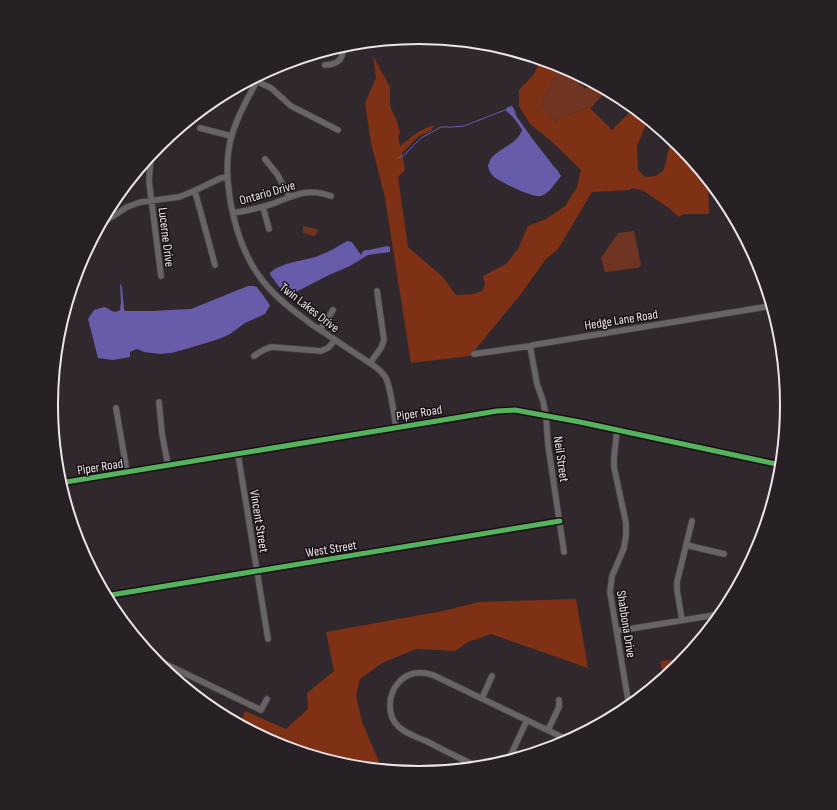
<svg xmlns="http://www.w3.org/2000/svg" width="837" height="810" font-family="'Sofia Sans Condensed',sans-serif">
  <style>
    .green { fill: #6f3522 }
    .forest { fill: #7f3115 }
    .water { fill: #675ca9 }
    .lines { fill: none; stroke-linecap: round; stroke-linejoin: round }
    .stream { stroke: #675ca9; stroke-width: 1 }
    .minor-casing { stroke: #4b4447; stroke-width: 7 }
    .minor { stroke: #686366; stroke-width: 5.5 }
    .cycleway-casing { stroke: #161014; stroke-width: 8 }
    .cycleway { stroke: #56b35d; stroke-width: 5 }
    .labels { text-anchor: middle; stroke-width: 3; stroke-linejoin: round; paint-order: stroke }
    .street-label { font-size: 13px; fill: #ede3e8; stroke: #161014 }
    .rim { fill: none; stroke: #ede3e8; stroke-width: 2 }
  </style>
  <rect width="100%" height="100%" fill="#30282c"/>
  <path class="green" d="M560,65L576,74L578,83L585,88L600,87L607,90L590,109L589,107L556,121L550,117L541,104Z
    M303,226L317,229L318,231L316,235L314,236L303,233Z
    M634,231L641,265L638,268L605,272L601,258L618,233Z"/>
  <path class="forest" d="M373,56L390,87V106L396,119L400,132L398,137L400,146C413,136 418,130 434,125L431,131L419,136L402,153L405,170L398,177L408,247L443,277L456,295L473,294L482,291L485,284L483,276L506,264L518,249L528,226L546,219L565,206L577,187L581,170L550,140L530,124L519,106V90L534,74L541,59L560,65L541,104L550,117L556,121L589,107L612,130L634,108L648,120L637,146L638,170L645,177L656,176L664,170L671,139L679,145L708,180L709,214H684L679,217L670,209L644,191L632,188L630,190L592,192L558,249L546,259L521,294L470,356L411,363L385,198L371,143L365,103L376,78Z
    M576,599L588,668L491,634L468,642L455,651L416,649L382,663L360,679L356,696L362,722L382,769L346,766L284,747L272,742L240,725L245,711L286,729L308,709L307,693L334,671L326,632L443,611L479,602Z
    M684,659L679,665L664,677L660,661Z"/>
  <path class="water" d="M512,106C515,109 515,113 517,117C527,132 538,146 549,160C553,166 558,170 561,176C555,183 550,193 541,196C532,198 501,182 494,177C491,174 489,171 488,166C488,166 490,160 490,160C498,148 517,145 522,130C518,123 512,115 505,110L508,107Z
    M347,241L352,242L361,255L363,251L366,250H369L387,246L390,247V252L368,255L350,266L329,275L294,293H284L271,276L270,273C281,262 304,261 318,256C329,252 338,246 347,241Z
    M120,283L122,287L124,309L125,311H151L191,309L248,286H254L257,287L270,305L265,314L245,323L230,334L219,339L186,349L171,353L160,354L144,352L137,349L130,352V357L113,360L98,358L88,319L94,310L104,307C110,308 113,315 120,310L121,302Z"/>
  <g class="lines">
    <path class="stream" d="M398,158L404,155L421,138L441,127H453L464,126L505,110"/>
    <defs>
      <path id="minor" d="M325,65C338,64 344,60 343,45
        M260,75C250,95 238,113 232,135C225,158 227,181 231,205C236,231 245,258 262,280C277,299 295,312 314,326C333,338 351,351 370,363C376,367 382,371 386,378C391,389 394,415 396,427
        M252,79L271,88L291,106L338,130
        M200,128L231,136
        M151,155L149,181L161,276
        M265,159L277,174L289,196
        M194,191L196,195L215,265
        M263,207L269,229
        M233,213C246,211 259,208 272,204C294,196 306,187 331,196
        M101,223L115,215L127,207L141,202L179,197L194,191L221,178L227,177
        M78,267C83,261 86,256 87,248
        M320,330L333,310
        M530,346L537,384L543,401L546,416L548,445L564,552
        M474,354L530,346L533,345L771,306
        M254,356C260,352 265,348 272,347L321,351L328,348L335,340
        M370,363L381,348L384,340L377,291
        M159,402L162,434L168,465
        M116,408L127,472
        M617,430L614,458V467L626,523V535L624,548L612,576L610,592L629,706
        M238,454L268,639
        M60,483L437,421L497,411L515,410L580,422L781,465
        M686,545L724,554
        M105,596L560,521
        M682,620L677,590V582L692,521
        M617,631L721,614
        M151,657L261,710L267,699
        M482,698L492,676
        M548,730L559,707V700
        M508,761L527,720
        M479,767C461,759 443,750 426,741C417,737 406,734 399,727C386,715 388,694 399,682C408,672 421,671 433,675L568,740"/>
    </defs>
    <use href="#minor" class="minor-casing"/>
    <use href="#minor" class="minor"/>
    <defs>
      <path id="cycleway" d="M60,483L437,421L497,411L515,410L580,422L781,465
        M105,596L560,521"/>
    </defs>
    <use href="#cycleway" class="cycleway-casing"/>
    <use href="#cycleway" class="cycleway"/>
  </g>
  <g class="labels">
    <g class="street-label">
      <text transform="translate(267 192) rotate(-16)" y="5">Ontario Drive</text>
      <text transform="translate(167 237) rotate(83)" y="5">Lucerne Drive</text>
      <text transform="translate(310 307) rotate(38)" y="5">Twin Lakes Drive</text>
      <text transform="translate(621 319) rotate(-9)" y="5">Hedge Lane Road</text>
      <text transform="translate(419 412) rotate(-9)" y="5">Piper Road</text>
      <text transform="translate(562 459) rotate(82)" y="5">Neil Street</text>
      <text transform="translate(100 466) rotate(-9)" y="5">Piper Road</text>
      <text transform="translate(260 521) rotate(81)" y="5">Vincent Street</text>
      <text transform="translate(331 548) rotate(-9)" y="5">West Street</text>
      <text transform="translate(627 624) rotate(81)" y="5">Shabbona Drive</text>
    </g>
  </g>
  <path d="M0 0H837V810H0ZM58 405a361 361 0 1 1 722 0a361 361 0 1 1-722 0Z" fill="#272125" fill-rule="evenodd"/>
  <path class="rim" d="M58 405a361 361 0 1 1 722 0a361 361 0 1 1-722 0Z"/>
</svg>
